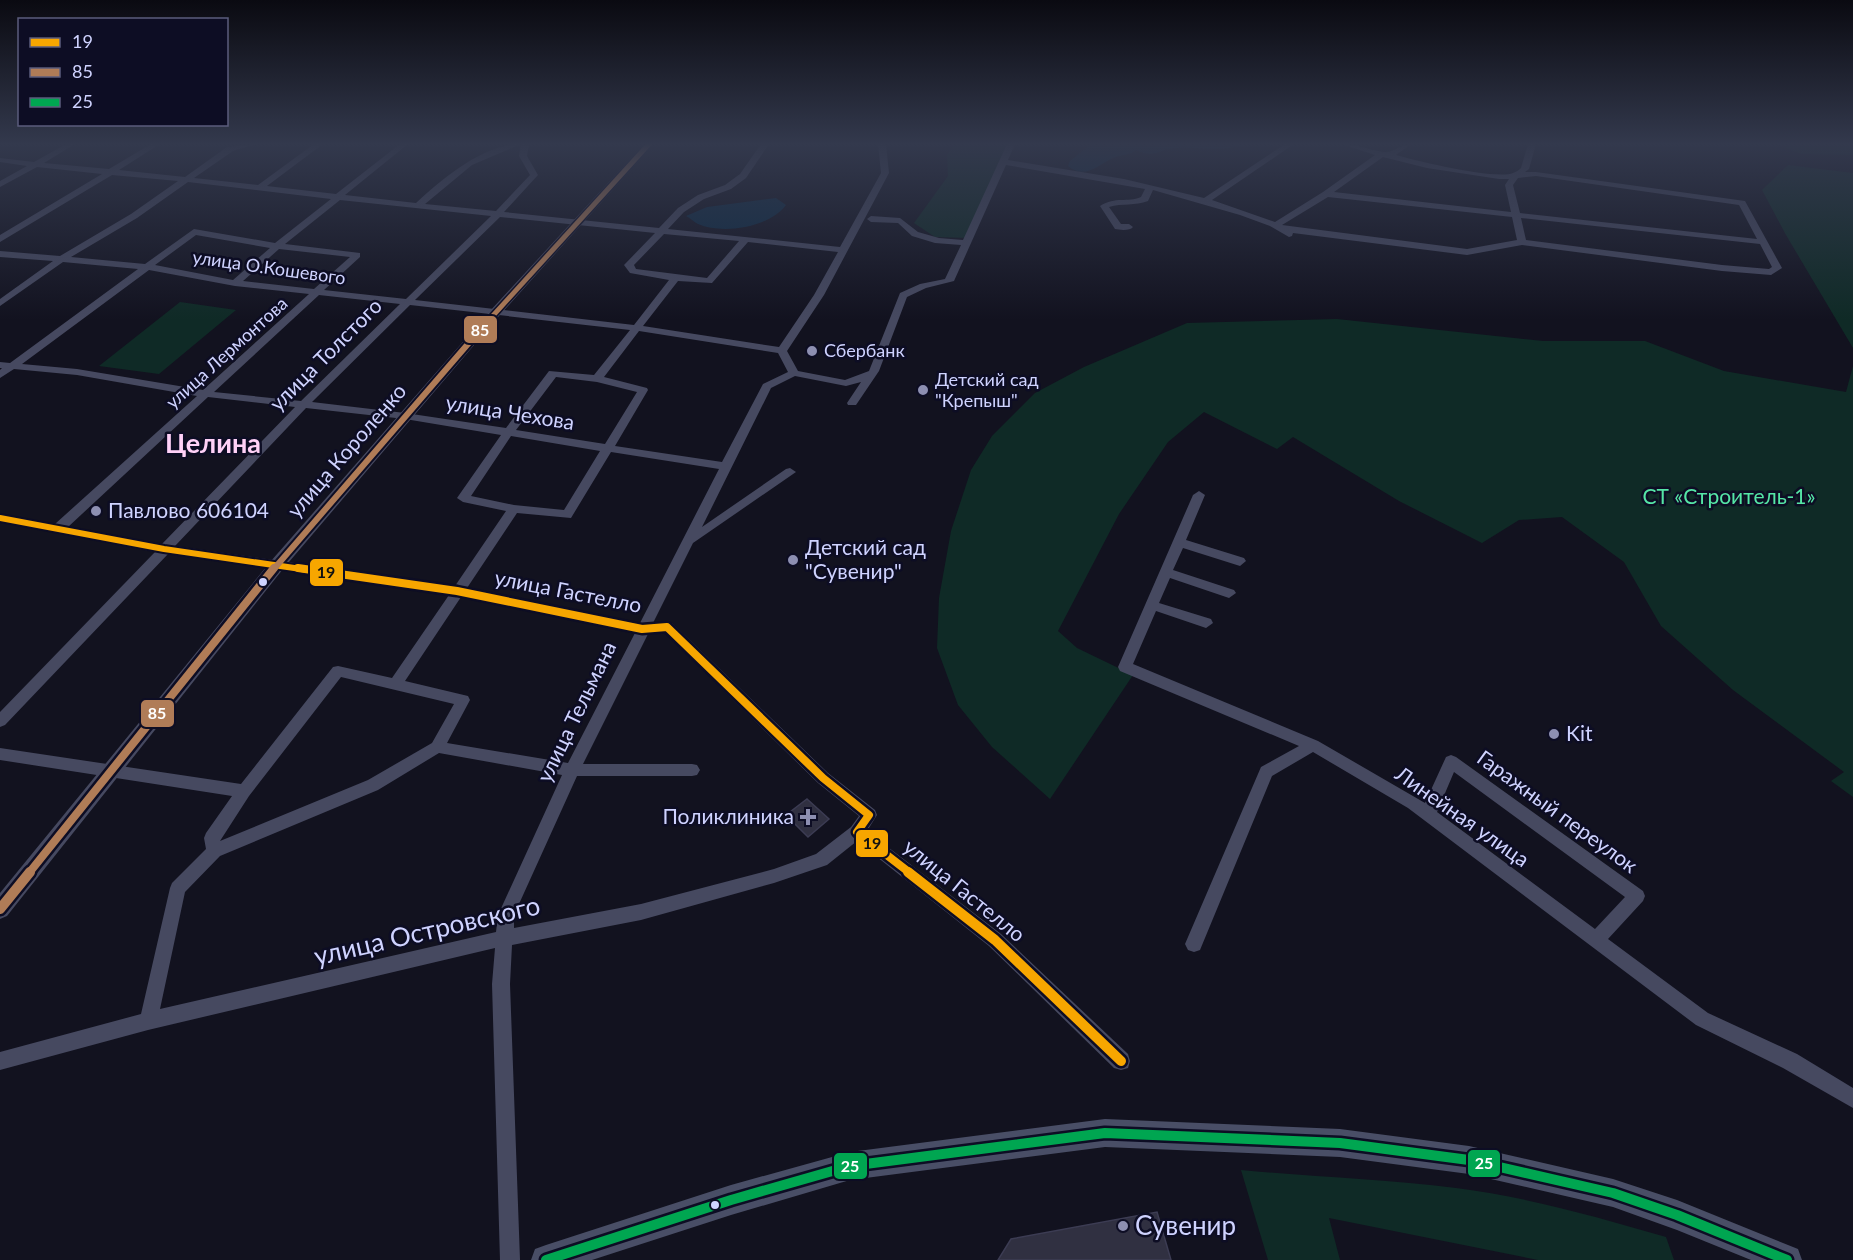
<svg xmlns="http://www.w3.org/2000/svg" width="1853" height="1260" font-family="Lato,sans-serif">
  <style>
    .green { fill: #0f2a26 }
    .water { fill: #0a2943 }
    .building { fill: #303041; stroke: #3c3c53; stroke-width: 1.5 }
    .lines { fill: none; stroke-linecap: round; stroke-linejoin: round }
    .minor { fill: #464960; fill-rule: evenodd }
    .tertiary { fill: #464960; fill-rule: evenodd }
    .secondary { fill: #494e66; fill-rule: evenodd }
    .bus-1-far2-casing { stroke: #0d0d24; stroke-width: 10 }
    .bus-1-far1-casing { stroke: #0d0d24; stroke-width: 13 }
    .bus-1-casing { stroke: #0d0d24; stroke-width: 15 }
    .bus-2-far3-casing { stroke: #0d0d24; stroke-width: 8 }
    .bus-2-far2-casing { stroke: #0d0d24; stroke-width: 10 }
    .bus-2-far1-casing { stroke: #0d0d24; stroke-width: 13 }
    .bus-2-casing { stroke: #0d0d24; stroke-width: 15 }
    .bus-3-casing { stroke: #0d0d24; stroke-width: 15 }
    .bus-1-far2 { stroke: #f7a600; stroke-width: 6 }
    .bus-1-far1 { stroke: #f7a600; stroke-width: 8 }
    .bus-1 { stroke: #f7a600; stroke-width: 10 }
    .bus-2-far3 { stroke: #b07c57; stroke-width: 5 }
    .bus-2-far2 { stroke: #b07c57; stroke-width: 6 }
    .bus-2-far1 { stroke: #b07c57; stroke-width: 8 }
    .bus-2 { stroke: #b07c57; stroke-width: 10 }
    .bus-3 { stroke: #00a651; stroke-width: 10 }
    .poi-dot { fill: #8d8fb1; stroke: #0d0d24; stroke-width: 2 }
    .bus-dot { fill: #cfd3ff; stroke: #0d0d24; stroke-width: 2 }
    .labels { text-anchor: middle; stroke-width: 5; stroke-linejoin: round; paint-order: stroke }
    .far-street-label { font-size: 18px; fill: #cfd3ff; stroke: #0d0d24 }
    .far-poi-label { font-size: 18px; fill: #cfd3ff; stroke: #0d0d24; text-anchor: start }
    .street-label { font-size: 21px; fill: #cfd3ff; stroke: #0d0d24 }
    .park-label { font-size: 21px; fill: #55e6a6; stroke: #0d0d24 }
    .poi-label { font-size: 21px; fill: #cfd3ff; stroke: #0d0d24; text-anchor: start }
    .near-street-label { font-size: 26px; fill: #cfd3ff; stroke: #0d0d24 }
    .near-poi-label { font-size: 26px; fill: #cfd3ff; stroke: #0d0d24; text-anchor: start }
    .district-label { font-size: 27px; font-weight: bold; fill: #ffd1f7; stroke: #0d0d24 }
    .line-badge { stroke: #0d0d24; stroke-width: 2 }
    .badge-label { font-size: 16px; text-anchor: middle; font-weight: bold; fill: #fff }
    .pale-badge-label { font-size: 16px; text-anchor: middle; font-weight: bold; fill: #111 }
  </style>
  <rect width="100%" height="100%" fill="#12121f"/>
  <path class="green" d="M954,144H1011L969,238L935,237L914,223L948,176L947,155Z
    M1776,144H1853V155L1801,154Z
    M1788,165L1853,173V348L1786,235L1762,190Z
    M180,302L236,310L159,374L99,366Z
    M1337,319L1543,341H1645L1724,371L1846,392L1853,366V797L1831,781L1844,772L1733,690L1661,626L1624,562L1562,517L1519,520L1482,543L1399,501L1293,437L1277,449L1204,412L1168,442L1119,514L1058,631L1077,648L1133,675L1050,799L992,747L958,705L937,648L939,598L951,531L971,470L992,436L1035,393L1084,367L1187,323Z
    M1241,1170C1312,1177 1384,1179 1456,1188C1527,1197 1597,1217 1666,1237L1674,1260H1538L1329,1218L1340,1260H1268Z"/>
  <path class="water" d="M1091,144H1247C1223,152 1202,147 1176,148C1159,149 1155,159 1136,150C1130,156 1121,154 1113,158C1098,165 1085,180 1068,166L1070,161Z
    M776,198L786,205C770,227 723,235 698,224C694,222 690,218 686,216L707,207Z"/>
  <path class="building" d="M807,799L829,819L808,837L786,815Z
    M1157,1212L1171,1260H998L1011,1239Z"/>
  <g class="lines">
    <path class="minor" d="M66,144H75L44,163L109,169L151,144H160L119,170L185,177L227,147L255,144L233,151L194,178L258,185L314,144H323L267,186L336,194L400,144H408L345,195L416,203C443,178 483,144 521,144L472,165L425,204L496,211L530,175L519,156L521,144H529L527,156L538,175L504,212L659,228L678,208L698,195L725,185L740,174L761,144H769L746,178L731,189L704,199L684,212L668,229L840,247L881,173L878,144H886L889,173L824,295L787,351L798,371L845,380L869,371L900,293L920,284L945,279L961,245L935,243L912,236L898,223L871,222L867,219L871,216L900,218L918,232L939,238L963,240L1007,144H1015L1008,160L1124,179L1204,198L1285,144H1294L1212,200L1275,222L1323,192L1375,155L1341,144C1356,144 1369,150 1384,152C1394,153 1400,144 1411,144L1396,155C1417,161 1496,180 1513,173C1516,172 1519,170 1521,168L1528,144H1536L1529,169L1525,172H1536L1745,201L1782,268L1771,275L1722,271L1522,245L1467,255L1293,233L1292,236L1289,237L1270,226L1240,215L1153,190L1148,201C1135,206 1122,203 1109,207L1121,224H1129L1133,227C1130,231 1120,230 1115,229L1100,206C1116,196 1127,203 1141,197L1145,189L1006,165L954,281L926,288L907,297L879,371L856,405H848L847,403L861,382L846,386L795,376L771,388L702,527L786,469L790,468L796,472L693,543L653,623H672L828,773L875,810L877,815L867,831L1001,934L1128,1054L1130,1061L1128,1068L1121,1070L1114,1068L989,946L857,841L827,865L774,883L641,920L512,945L510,984L520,1260H500L492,984L495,948L148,1030L0,1070V1052L141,1014L170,888L172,883L206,849L204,838L206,833L232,796L0,760V748L241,784L333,667L338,666L392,678L449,595L168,554L5,725L0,727V712L155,552L0,522V514L55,524L197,396L77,375L14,369L0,378V370L2,368H0V362L10,363L138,269L63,262L0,306V299L53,261L0,257V251L60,256L131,214L178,181L112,175L0,242V235L102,174L37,167L0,187V181L27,166L0,162V158L34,162ZM1383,157L1427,168L1499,179H1509L1505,185L1511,212L1334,192ZM1536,176L1739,205L1757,239L1520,213L1513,185L1518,178ZM188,182L331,199L275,243L194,229L145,264L71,257L137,218ZM1328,197L1512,217L1517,240L1467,249L1282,225ZM340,200L491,216L406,299L324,290L360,257V253L285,244ZM500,217L655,233L624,265L630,273L669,280L634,325L415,300ZM1521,218L1760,244L1772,267L1769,269L1722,265L1526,240ZM664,234L739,241L707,278L636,269L634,265ZM196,235L270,248L233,280L155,265ZM748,242L838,252L814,295L779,347L643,326L678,281L712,283ZM279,249L350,257L314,289L243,281ZM149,270L235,286L309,294L203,390L77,369L22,364ZM319,295L400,304L301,401L214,392ZM410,305L630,330L594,375L549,371L506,428L405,413L312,402ZM639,331L778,353L788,372L763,384L722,462L615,446L648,390L647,388L604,377ZM556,377L597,382L637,392L605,444L516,430ZM208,397L295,407L162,544L68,527ZM306,408L405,419L501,435L457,498L463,502L506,511L455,586L175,546ZM511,436L600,451L564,510L514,505L471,496ZM611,452L719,469L640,623L467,588L517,513L571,518ZM461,597L635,633L568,763L447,743L470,700L468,696L405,681ZM664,632L818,783L859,816L851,827L816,854L774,869L641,904L514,928V915L577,776H692L697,775L700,770L697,765L692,764H583L648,634ZM341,677L454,704L432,743L368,780L220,841L249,796ZM439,753L562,775L498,915L496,932L160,1009L185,892L220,856L378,790Z
      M1199,491L1205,495L1186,540L1244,558L1246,561L1240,566L1183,548L1173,570L1234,590L1236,593L1229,598L1170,578L1159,603L1211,619L1213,623L1206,628L1156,611L1133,664L1318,741L1425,803L1446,757L1451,755L1456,757L1643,891L1645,896L1643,901L1608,939L1708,1013L1797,1054L1853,1088V1108L1783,1068L1696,1025L1408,808L1313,752L1272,776L1200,950L1194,952L1188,950L1185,944L1261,767L1299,746L1120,671L1118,667L1193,495ZM1454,772L1625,897L1595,929L1437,812Z"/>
    <path class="tertiary" d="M644,144H654L498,317L283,569L7,916L0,919V893L271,561L490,311Z"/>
    <path class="secondary" d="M1105,1119L1340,1129L1469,1146L1613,1179L1677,1200L1798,1249L1802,1260H1751L1677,1230L1613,1207L1469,1174L1340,1157L1105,1147L850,1180L731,1215L592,1260H531L535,1249L546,1245L731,1185L850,1152Z"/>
    <defs>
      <path id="bus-1-far2" d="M0,518L164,549L308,570"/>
      <path id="bus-1-far1" d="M298,568L457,591L642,629L667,627L823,778L869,815L857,832L910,873"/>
      <path id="bus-1" d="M908,872L995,940L1121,1061"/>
      <path id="bus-2-far3" d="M479,331L649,144"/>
      <path id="bus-2-far2" d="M273,570L480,330"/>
      <path id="bus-2-far1" d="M29,873L274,568"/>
      <path id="bus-2" d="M0,909L30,872"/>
      <path id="bus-3" d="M546,1260L731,1200L850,1166L1105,1133L1340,1143L1469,1160L1613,1193L1677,1215L1787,1260"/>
    </defs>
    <use href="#bus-1-far2" class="bus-1-far2-casing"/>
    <use href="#bus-1-far1" class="bus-1-far1-casing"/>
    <use href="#bus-1" class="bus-1-casing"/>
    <use href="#bus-2-far3" class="bus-2-far3-casing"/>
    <use href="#bus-2-far2" class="bus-2-far2-casing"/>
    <use href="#bus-2-far1" class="bus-2-far1-casing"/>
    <use href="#bus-2" class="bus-2-casing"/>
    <use href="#bus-3" class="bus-3-casing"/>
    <use href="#bus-1-far2" class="bus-1-far2"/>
    <use href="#bus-1-far1" class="bus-1-far1"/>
    <use href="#bus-1" class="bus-1"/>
    <use href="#bus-2-far3" class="bus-2-far3"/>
    <use href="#bus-2-far2" class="bus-2-far2"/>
    <use href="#bus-2-far1" class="bus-2-far1"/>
    <use href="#bus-2" class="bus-2"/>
    <use href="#bus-3" class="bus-3"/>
  </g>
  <linearGradient id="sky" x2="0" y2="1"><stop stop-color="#0a0a11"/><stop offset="0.45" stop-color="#33394d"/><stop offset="1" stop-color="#33394d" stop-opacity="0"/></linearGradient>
  <rect width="1853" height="320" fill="url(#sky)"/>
  <g class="poi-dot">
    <circle cx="812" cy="351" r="6"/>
    <circle cx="923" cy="390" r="6"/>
    <circle cx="96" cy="511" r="6"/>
    <circle cx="793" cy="560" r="6"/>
    <circle cx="1554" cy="734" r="6"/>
    <path d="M805 808h6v6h6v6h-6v6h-6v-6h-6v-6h6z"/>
    <circle cx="1123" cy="1226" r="6"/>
  </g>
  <g class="bus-dot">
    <circle cx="263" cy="582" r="5"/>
    <circle cx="715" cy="1205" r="5"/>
  </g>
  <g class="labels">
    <g class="far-street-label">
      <text transform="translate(269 268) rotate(8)" y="6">улица О.Кошевого</text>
      <text transform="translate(227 353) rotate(-42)" y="6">улица Лермонтова</text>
    </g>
    <g class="far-poi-label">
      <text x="824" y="357">Сбербанк</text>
      <text x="935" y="386">Детский сад<tspan x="935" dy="21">"Крепыш"</tspan></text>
    </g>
    <g class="street-label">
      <text transform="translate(326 355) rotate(-45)" y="7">улица Толстого</text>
      <text transform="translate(510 413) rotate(9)" y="7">улица Чехова</text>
      <text transform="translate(347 451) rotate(-49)" y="7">улица Короленко</text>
      <text transform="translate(568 592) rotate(11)" y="7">улица Гастелло</text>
      <text transform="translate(577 712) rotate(-64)" y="7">улица Тельмана</text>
      <text transform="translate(1557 812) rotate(36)" y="7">Гаражный переулок</text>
      <text transform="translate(1462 817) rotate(35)" y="7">Линейная улица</text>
      <text transform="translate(964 891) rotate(39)" y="7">улица Гастелло</text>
    </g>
    <g class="park-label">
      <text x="1729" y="504">СТ «Строитель-1»</text>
    </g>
    <g class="poi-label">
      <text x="108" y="518">Павлово 606104</text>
      <text x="805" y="555">Детский сад<tspan x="805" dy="24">"Сувенир"</tspan></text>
      <text x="1566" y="741">Kit</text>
      <text x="794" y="824" text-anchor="end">Поликлиника</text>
    </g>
    <g class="near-street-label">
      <text transform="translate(427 931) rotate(-13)" y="9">улица Островского</text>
    </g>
    <g class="near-poi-label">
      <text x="1135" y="1235">Сувенир</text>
    </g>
    <g class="district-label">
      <text x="213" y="453">Целина</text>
    </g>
  </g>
  <g class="line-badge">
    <rect x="463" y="315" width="35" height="29" rx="6" fill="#b07c57"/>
    <rect x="309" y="558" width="35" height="29" rx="6" fill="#f7a600"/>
    <rect x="140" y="699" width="35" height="29" rx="6" fill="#b07c57"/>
    <rect x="855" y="829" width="34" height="29" rx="6" fill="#f7a600"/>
    <rect x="1467" y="1149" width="34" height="29" rx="6" fill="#00a651"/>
    <rect x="833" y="1152" width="35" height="28" rx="6" fill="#00a651"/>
  </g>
  <g class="badge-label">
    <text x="480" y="336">85</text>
    <text x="157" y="719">85</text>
    <text x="1484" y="1169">25</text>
    <text x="850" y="1172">25</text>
  </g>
  <g class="pale-badge-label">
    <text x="326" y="578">19</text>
    <text x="872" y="849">19</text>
  </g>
  <rect x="18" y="18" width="210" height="108" fill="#0d0d24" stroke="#5b5c7c" stroke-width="1.5"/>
  <rect x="30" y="38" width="30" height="9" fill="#f7a600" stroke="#5b5c7c" stroke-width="1.5"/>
  <text x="72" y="48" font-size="18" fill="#cfd3ff">19</text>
  <rect x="30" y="68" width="30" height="9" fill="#b07c57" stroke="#5b5c7c" stroke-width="1.5"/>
  <text x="72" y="78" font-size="18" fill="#cfd3ff">85</text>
  <rect x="30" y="98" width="30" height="9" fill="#00a651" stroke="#5b5c7c" stroke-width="1.5"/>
  <text x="72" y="108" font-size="18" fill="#cfd3ff">25</text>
</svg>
